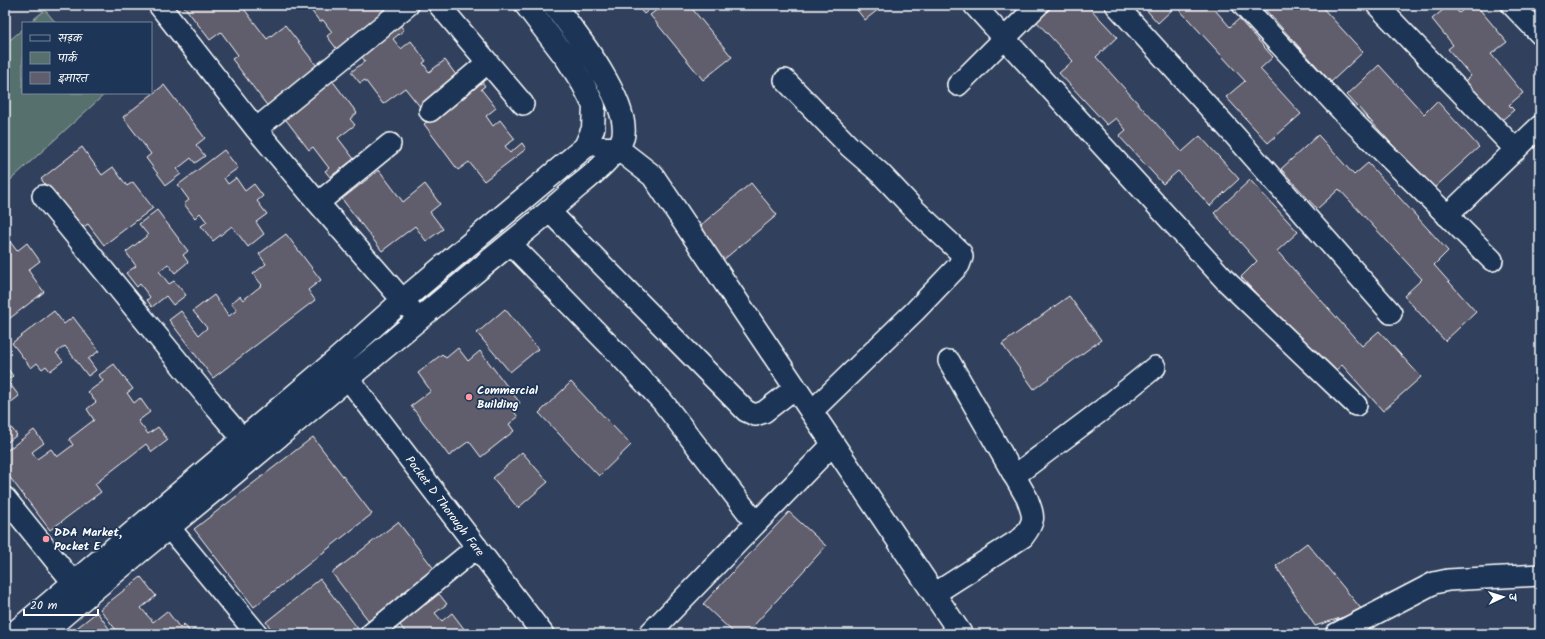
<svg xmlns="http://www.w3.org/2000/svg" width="1545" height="639" font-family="Kalam,'Playpen Sans Deva',sans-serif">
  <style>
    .green { fill: #57706d; stroke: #abb8b6 }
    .building { fill: #605d6c; stroke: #fff }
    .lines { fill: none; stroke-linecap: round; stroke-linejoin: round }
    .minor-casing { stroke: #fff; stroke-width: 24 }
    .tertiary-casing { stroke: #fff; stroke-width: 25 }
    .minor { stroke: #1d3557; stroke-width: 21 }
    .tertiary { stroke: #1d3557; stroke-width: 22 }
    .poi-dot { fill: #ff9aa2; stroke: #1d3557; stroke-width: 1.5 }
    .labels { text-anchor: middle; stroke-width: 3.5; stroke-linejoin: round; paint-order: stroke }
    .poi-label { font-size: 12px; font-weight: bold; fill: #fff; stroke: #1d3557; text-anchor: start }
    .street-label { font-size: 12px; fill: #fff; stroke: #1d3557 }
  </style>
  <rect width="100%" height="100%" fill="#31415d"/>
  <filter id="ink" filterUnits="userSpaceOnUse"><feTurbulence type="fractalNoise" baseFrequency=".025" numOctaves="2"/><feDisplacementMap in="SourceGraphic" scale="8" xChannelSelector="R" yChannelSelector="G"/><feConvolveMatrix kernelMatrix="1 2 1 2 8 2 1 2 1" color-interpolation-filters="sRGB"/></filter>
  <g filter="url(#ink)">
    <path class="green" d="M45,10L56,23H29Z
      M23,29V93H106L5,185V44Z"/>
    <path class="building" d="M183,5H241L267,39L285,25L323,74L272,112L232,59L238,55L221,32L210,40Z
      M307,5H374L377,9L385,5L391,13L339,52L327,36L332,32L323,20L320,22Z
      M636,5H655L644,14Z
      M663,5H689L732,57L703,80L650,15Z
      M853,5H884L865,20Z
      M1054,5H1087L1117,37L1096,57L1182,152L1200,136L1239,179L1210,206L1178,171L1163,184L1119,136L1126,130L1116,118L1107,125L1059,73L1073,61L1036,21Z
      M1142,5H1220L1215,10L1230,27L1239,19L1273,57L1260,69L1301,114L1268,143L1226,97L1245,81L1176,6L1158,23Z
      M1261,5H1320L1363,52L1331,82Z
      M1449,5H1453L1459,13L1469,5H1476L1507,42L1491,54L1523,93L1509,105L1514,110L1496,125L1462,83L1471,76L1448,49L1453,45L1432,19Z
      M395,19L404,30L393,39L401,49L411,41L426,61L423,63L429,72L445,60L459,79L421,108L405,88L383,104L365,80L360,83L351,72L365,61L356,49Z
      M1379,65L1424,114L1437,101L1479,147L1433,189L1347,95Z
      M331,79L357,113L350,119L355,125L338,138L354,159L330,177L325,171L329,168L313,147L309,150L283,116Z
      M481,81L485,86L481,89L496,108L486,116L493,126L500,120L515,139L505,146L510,153L522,143L526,149L484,181L469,162L458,170L424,124Z
      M164,85L205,138L196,145L205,156L195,163L191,158L177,169L181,174L166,185L146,158L151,154L123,117Z
      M1318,135L1354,175L1368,163L1448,251L1434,265L1476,312L1445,341L1404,296L1422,279L1339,189L1317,209L1281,169Z
      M82,147L102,175L113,167L127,186L133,182L153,208L104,245L88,224L79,230L41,179Z
      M224,150L238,168L224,178L228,184L236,178L245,191L254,184L263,196L257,201L267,214L256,222L264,234L248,247L232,226L213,241L201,226L207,222L200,213L195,218L184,204L189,200L178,185Z
      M379,170L403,202L425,184L440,204L430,212L443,229L426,241L415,226L382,251L342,199Z
      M1250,180L1298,232L1277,251L1362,346L1379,331L1421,377L1383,411L1342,365L1330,375L1241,277L1257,261L1214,213Z
      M751,183L777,215L722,261L696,229Z
      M157,210L188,251L183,255L188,262L175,273L168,264L159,271L169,284L174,281L186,295L173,305L166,296L152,307L147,300L150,297L140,284L137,287L126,273L136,266L126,252L148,235L139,224Z
      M286,234L321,280L308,290L315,300L213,378L169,320L181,311L199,335L207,328L193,311L214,295L229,316L237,310L231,303L240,296L243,300L262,285L253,274L266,264L259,254Z
      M5,235L17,251L27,243L40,261L28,270L44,292L5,322Z
      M1069,296L1101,340L1034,389L1002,344Z
      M505,309L538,349L510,372L477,333Z
      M54,311L64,324L73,317L99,351L88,359L96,370L88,376L65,346L56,353L63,361L50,371L46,366L42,369L37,363L31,368L12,343Z
      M458,348L468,361L480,351L520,403L512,409L518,417L509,424L514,431L481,457L469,441L449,456L411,406L431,391L418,373L442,354L446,358Z
      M114,364L133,389L127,393L134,403L140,398L150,412L138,421L148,434L158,427L168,440L152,452L146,444L95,484L101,492L50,530L5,471V452L34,430L44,443L32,452L37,459L51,449L57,457L73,445L69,439L94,420L87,409L96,402L88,392L103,381L99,375Z
      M5,365L13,376L7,380L19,396L5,407Z
      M571,382L631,445L599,476L539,413Z
      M5,420L17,435L5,444Z
      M313,437L372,514L254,607L194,529Z
      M522,452L548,482L518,508L493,478Z
      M789,512L826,546L746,634H735L703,604Z
      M398,522L438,574L372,625L332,573Z
      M1307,543L1363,611L1315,626L1276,566Z
      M141,577L156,596L141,608L153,622L167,611L180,628L184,624L190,632L194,629L198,634H119L100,609Z
      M320,579L362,634H275L266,622Z
      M439,594L447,604L435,613L442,621L452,613L468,634H405L406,633L393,616L419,597L425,605Z
      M97,612L113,634H69Z"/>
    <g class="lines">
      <defs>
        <path id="minor" d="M159,5L256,129L318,203L419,319
          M439,5L523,104
          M974,5L1225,280L1356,405
          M1116,5L1236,137L1391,313
          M1243,5L1344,113L1492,260
          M1377,5L1516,150
          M1512,5L1540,34
          M785,80L849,146L880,173L915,210L961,253L962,257L959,265L915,311L811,412
          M958,85L1038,5
          M430,111L487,63
          M256,129L408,5
          M43,196L217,409L255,453
          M318,203L390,144
          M550,212L746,411L755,415L764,412L795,388
          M1447,216L1540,126
          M510,243L617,353L662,401L756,523
          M337,364L543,634
          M1014,476L1106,407L1155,367
          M5,498L84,596
          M158,514L257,634
          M934,594L1023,537C1036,520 1034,517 1027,498L949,361
          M371,634L477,547
          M649,634L833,444
          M1336,634L1434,583L1448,580L1540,575"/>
        <path id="tertiary" d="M603,148H617L653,176L961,634
          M13,634L335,361L403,300L585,147L593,129L594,106L583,84L567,59L526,5
          M42,634C98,585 155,539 212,492C297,421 381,350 467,279C503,249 541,219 576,188C590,177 618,154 623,137C631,103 575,32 554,5"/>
      </defs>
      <use href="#minor" class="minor-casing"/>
      <use href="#tertiary" class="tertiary-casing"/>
      <use href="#minor" class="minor"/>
      <use href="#tertiary" class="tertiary"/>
    </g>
  </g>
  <g class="poi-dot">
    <circle cx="469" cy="397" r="4"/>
    <circle cx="46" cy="539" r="4"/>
  </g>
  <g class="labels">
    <g class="poi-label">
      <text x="477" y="394">Commercial<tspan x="477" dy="14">Building</tspan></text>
      <text x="54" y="536">DDA Market,<tspan x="54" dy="14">Pocket E</tspan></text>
    </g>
    <g class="street-label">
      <text transform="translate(445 506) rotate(53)" y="4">Pocket D Thorough Fare</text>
    </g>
  </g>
  <rect width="1545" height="639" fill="none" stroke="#1d3557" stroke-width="20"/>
  <rect x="10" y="10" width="1525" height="619" fill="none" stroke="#fff" stroke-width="1.5" filter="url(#ink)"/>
  <rect x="22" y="22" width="130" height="72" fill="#1d3557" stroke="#77869a"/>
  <rect x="30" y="35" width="20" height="6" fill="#1d3557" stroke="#77869a"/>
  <text x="58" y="42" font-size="12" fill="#ffffff">सड़क</text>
  <rect x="30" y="52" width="20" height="12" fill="#57706d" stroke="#77869a"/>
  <text x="58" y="62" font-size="12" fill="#ffffff">पार्क</text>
  <rect x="30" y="72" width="20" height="12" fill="#605d6c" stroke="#77869a"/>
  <text x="58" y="82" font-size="12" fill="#ffffff">इमारत</text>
  <g transform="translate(1503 597) rotate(86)" stroke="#1d3557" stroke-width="3" paint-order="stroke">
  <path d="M0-3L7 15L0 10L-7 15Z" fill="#ffffff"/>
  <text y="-6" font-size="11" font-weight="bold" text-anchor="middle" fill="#ffffff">उ</text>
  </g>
  <path d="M24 609v6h74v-6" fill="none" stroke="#ffffff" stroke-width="2"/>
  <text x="30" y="609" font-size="12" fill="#ffffff" stroke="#1d3557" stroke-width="3" paint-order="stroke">20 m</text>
</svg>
